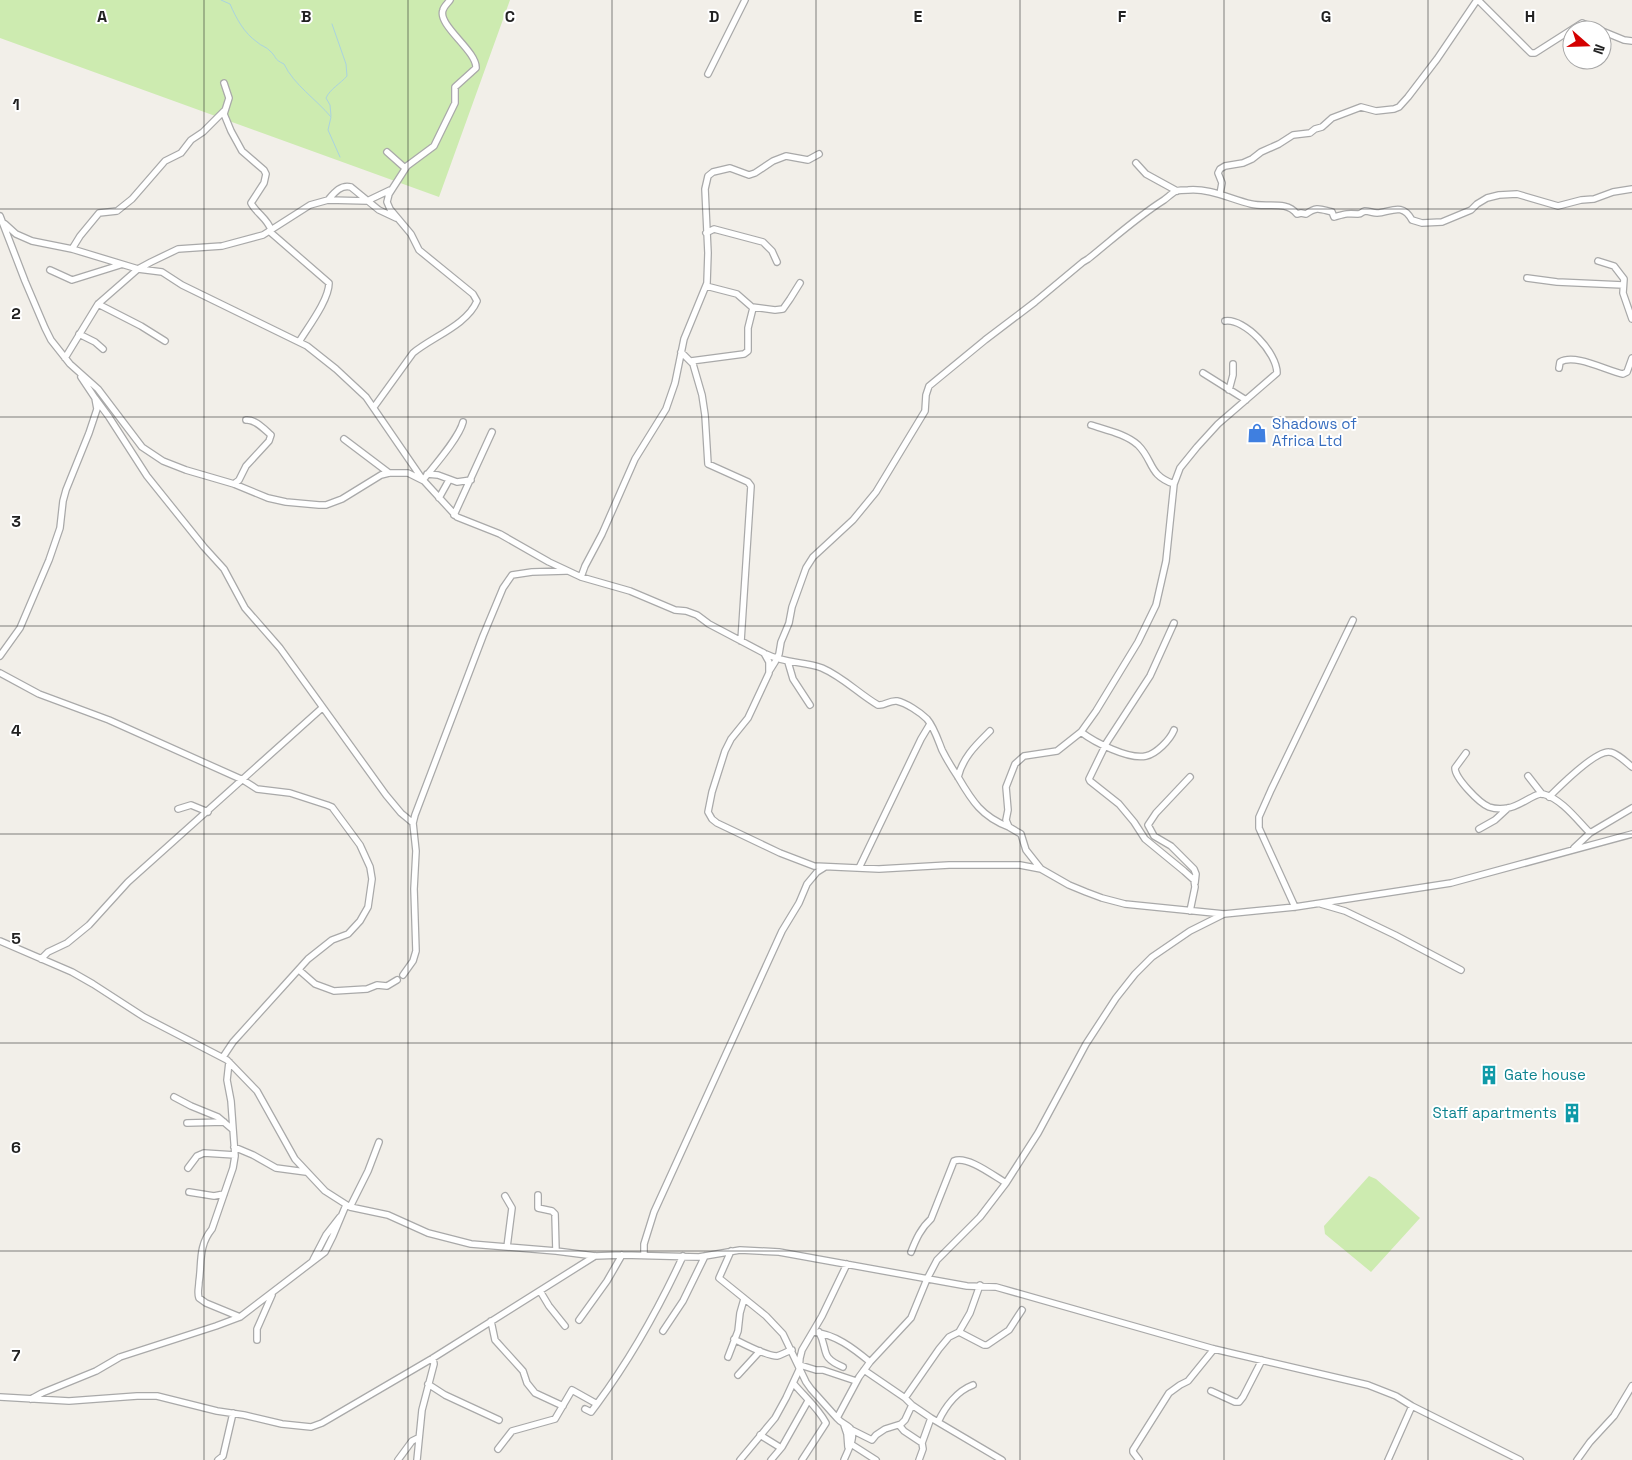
<svg xmlns="http://www.w3.org/2000/svg" width="1632" height="1460" font-family="'Space Grotesk',sans-serif">
  <style>
    .grass { fill: #cdebb0 }
    .lines { fill: none; stroke-linecap: round; stroke-linejoin: round }
    .stream { stroke: #aad3df; stroke-width: 1 }
    .minor-casing { stroke: #a9a9a9; stroke-width: 8 }
    .minor { stroke: #fff; stroke-width: 5.5 }
    .grid { fill: none; stroke: #222; stroke-width: 1; stroke-opacity: 0.55 }
    .labels { text-anchor: middle; stroke-width: 4; stroke-linejoin: round; paint-order: stroke }
    .shop-label { font-size: 15px; fill: #366cbe; stroke: #fff; text-anchor: start }
    .culture-label { font-size: 15px; fill: #0d838f; stroke: #fff; text-anchor: start }
    .grid-label { font-size: 16px; text-anchor: middle; font-weight: bold; fill: #222; stroke: #fff; stroke-width: 4; stroke-linejoin: round; paint-order: stroke }
  </style>
  <rect width="100%" height="100%" fill="#f2efe9"/>
  <path class="grass" d="M0,0H510L439,197L0,38Z
    M1369,1176L1376,1179L1420,1218L1371,1272L1325,1234L1324,1226Z"/>
  <g class="lines">
    <path class="stream" d="M221,0L230,4C236,18 244,33 257,42C261,46 267,47 270,51C277,57 273,59 284,64C294,85 316,99 331,117L328,130L340,157
      M331,116L330,105L326,98C330,89 340,84 347,76L346,64L332,24"/>
    <defs>
      <path id="minor" d="M1478,0L1531,53H1535L1582,23L1598,30
        M1602,31L1624,40L1632,41
        M708,74L745,0
        M224,83L229,98L224,114L231,131L242,151L264,170L266,174L264,183L251,203C256,213 268,219 271,230
        M387,152L405,168
        M1136,163L1146,174L1177,191
        M1220,194L1222,183L1218,173L1220,169L1225,166L1243,163L1252,159L1261,152L1279,144L1293,135L1310,133L1315,129L1322,127L1332,118L1361,107L1376,111L1394,109L1399,107L1408,97L1437,59L1477,0
        M328,200C334,193 341,184 351,187L379,210L396,218
        M0,216L25,281L45,328L51,340L70,364L98,389L142,447L163,461L186,470L234,484L268,498L286,502L319,505H326L342,499L381,475L389,473H408L424,481L457,517L500,534L549,562L581,577L630,591L675,610L686,611L697,615L709,624L764,653L769,662V673L748,718L731,739L725,751L712,792L708,812L712,819L717,823L780,853L814,866L879,869L949,865H1020L1041,869
        M5,224L16,234L32,241L72,249L138,269L162,272L182,285L307,346L336,369L366,397L423,480
        M269,231L329,283C329,300 308,327 299,342
        M706,233L714,229L763,242L772,251L777,262
        M72,249L80,236L99,213L117,211L132,199L165,161L181,153L191,140L203,132L224,111
        M1598,261L1614,266L1624,279L1623,293L1632,319
        M50,270L72,280L120,265
        M1527,278L1557,282L1623,285
        M98,304L141,326L165,341
        M752,307L775,310L783,309L790,299L800,283
        M1225,321C1245,318 1277,353 1277,373L1218,424L1197,447L1180,468L1174,484L1166,561L1156,605L1138,642L1096,711L1081,732L1057,751L1024,756L1015,764L1006,787L1008,810L1006,820L1009,827L1021,834L1026,850L1041,869L1069,885L1086,892L1102,898L1125,904L1224,914L1295,907L1451,883L1632,834
        M79,334L95,342L103,349
        M681,352L693,364L702,395L705,415L708,464L748,482L751,486L741,641
        M65,358L98,304L138,269L151,262L178,249L222,246L263,235L310,205L328,200L367,201L390,190
        M691,361L744,354L748,351V328L753,308L737,294L706,286
        M1559,368L1560,362C1575,353 1607,371 1623,374L1627,372L1632,358
        M1203,373L1246,400
        M1229,390L1233,375V364
        M95,398L109,417L147,476L204,547L224,569L245,608L280,648L386,795L401,813L413,823
        M374,407L413,353C432,337 467,325 477,301L473,294L419,250L411,234L390,209L387,202L389,194L407,166L434,146L455,103V87L476,68C477,51 437,25 443,10C444,6 448,3 450,0
        M1091,425C1106,430 1126,434 1138,445C1154,461 1148,475 1174,484
        M344,439L389,473
        M427,474L438,475L457,482L471,480
        M423,480C434,466 459,438 463,422
        M234,484L239,480L246,466L269,441L271,435C264,429 255,419 246,420
        M439,498L449,480
        M454,515L492,432
        M581,577L585,566L602,534L635,459L666,409L675,383L684,339L707,283L708,253L705,189L708,176L713,172L730,168L749,175L755,173L773,161L786,156L808,160L819,154
        M1174,623L1150,676L1107,742L1089,779L1090,781L1119,804L1134,822L1145,839L1184,871L1194,880L1195,887L1190,911
        M766,654C786,664 804,661 822,668C843,677 859,694 878,705C885,706 889,700 897,701C906,703 920,712 927,719C934,727 938,740 942,750C947,760 952,768 958,777C972,801 982,817 1009,827
        M0,656L20,628L49,560L60,528L63,501L66,490L89,433L97,409L95,398L81,377
        M788,662L793,679L810,705
        M770,670L775,662L779,654L781,642L789,623L792,607L806,568L813,557L853,520L876,492L925,411L926,395L929,386L985,340L1035,302L1083,262L1088,259C1113,239 1137,217 1164,200C1168,197 1172,193 1176,191C1180,190 1184,190 1188,190C1210,188 1230,199 1251,204C1267,208 1286,200 1297,214L1301,213L1306,214C1317,206 1320,209 1332,212L1334,217C1345,214 1347,213 1358,214C1362,214 1361,212 1365,211C1369,211 1373,213 1377,213C1391,212 1402,202 1412,220L1422,223L1442,222L1471,210L1477,204L1487,198L1499,195L1517,194L1558,206L1581,200L1594,199L1613,192L1632,189
        M0,673L39,694L109,720L243,780L257,789L290,793L327,805L332,807L360,845L370,867L372,879L368,907L360,921L348,934L332,940L308,959L233,1042L223,1057
        M1081,732C1094,742 1129,760 1146,756C1156,754 1170,740 1174,730
        M1466,753L1455,768C1455,778 1479,803 1489,807C1495,809 1502,809 1508,808C1519,807 1536,792 1543,794C1562,799 1577,820 1590,833
        M1528,776L1542,794
        M958,777C963,757 976,745 990,731
        M1190,777L1156,813L1148,825L1154,836L1171,846L1194,869L1196,874L1195,883
        M1549,797C1560,786 1595,751 1609,752C1616,752 1626,762 1632,767
        M178,809L191,805L208,812
        M1479,829L1495,820L1508,808
        M1574,848L1590,833L1632,808
        M859,868L921,739L930,724
        M1321,904L1345,911L1395,935L1461,970
        M1295,907L1259,828V817L1271,790L1353,620
        M0,941L72,972L93,984L144,1017L227,1060L257,1091L295,1159L325,1191L350,1207L388,1215L428,1233L471,1244L556,1251L595,1256L622,1255L699,1257L740,1250L779,1252L967,1286L996,1287L1214,1349L1368,1385L1396,1396L1412,1406L1520,1460
        M41,959L48,952L67,943L89,925L128,882L322,708
        M299,970L315,984L334,991L367,989L377,985L387,986L397,980
        M403,975L413,961L416,951L414,889L416,851L413,823L415,815L483,636L503,588L512,575L532,572L566,571
        M229,1062L227,1080L231,1101L235,1156L233,1168L212,1229C198,1246 202,1263 199,1282C199,1288 197,1292 199,1298L206,1303L240,1317
        M174,1097L191,1106L218,1117L232,1129
        M187,1123L224,1122
        M234,1147L253,1155L276,1168L306,1172
        M188,1168L197,1156L204,1153L235,1155
        M189,1192L214,1196L224,1194
        M538,1195V1208L552,1211L555,1214L556,1251
        M505,1196L512,1208L507,1247
        M350,1207L368,1171L379,1142
        M731,1251L719,1278L766,1316L783,1334L806,1382L811,1389L837,1418
        M911,1252C916,1239 921,1228 931,1219L954,1161C967,1155 994,1176 1006,1183
        M644,1255V1244L654,1212L782,931L799,903L807,884L817,872L825,867
        M313,1260L326,1235L340,1217
        M540,1291L549,1306L565,1326
        M579,1320L607,1281L622,1255
        M491,1321L495,1340L523,1371L527,1383L535,1393L563,1406
        M663,1331L683,1301L705,1256
        M813,1332C835,1334 853,1348 870,1362
        M819,1332C829,1351 819,1357 843,1367
        M959,1332L984,1345H987L1009,1330L1022,1310
        M734,1339C744,1344 766,1356 777,1356C782,1355 787,1351 792,1350
        M257,1340V1329L272,1295
        M728,1357L738,1331L740,1313L744,1299
        M800,1365L816,1370H823L856,1381
        M864,1370L905,1398L912,1405L931,1418L1002,1460
        M738,1375L760,1351
        M428,1384L445,1395L499,1420
        M794,1384C805,1397 818,1408 826,1423L802,1460
        M1211,1391L1235,1402H1239L1243,1397L1262,1360
        M0,1397L69,1401L137,1396H157L217,1411L244,1415L282,1424L311,1427L322,1423L433,1358L595,1256
        M905,1398L939,1349L949,1337L959,1332L970,1313L980,1285
        M31,1399L42,1393L96,1371L120,1357L216,1326L240,1317L325,1252L333,1236L346,1205
        M585,1409L591,1412L597,1404
        M938,1422C945,1407 957,1391 973,1385
        M844,1425L847,1434L848,1447
        M899,1425L904,1431L922,1443L923,1449L919,1460
        M852,1430L872,1440L876,1435L885,1429L901,1424L905,1420L912,1405
        M760,1435L781,1448
        M922,1443L931,1418
        M851,1444L876,1460
        M498,1449L512,1431L555,1419L572,1390L597,1404C631,1358 659,1308 683,1256
        M218,1460L223,1456L233,1413
        M398,1460L412,1441L418,1438
        M417,1460L422,1410L434,1364L433,1358
        M740,1460L775,1418L786,1398L799,1370L800,1358L802,1350L822,1316L847,1264
        M771,1460L782,1447L808,1401
        M844,1460C847,1452 857,1436 850,1428C846,1424 841,1423 837,1418L859,1377L870,1362L911,1318L927,1279L937,1260L980,1217L1006,1183L1038,1133L1086,1044L1116,998L1135,974L1152,957L1190,931L1224,914
        M1139,1460L1133,1452V1450L1169,1393L1180,1385L1188,1381L1214,1349
        M1388,1460L1412,1406
        M1577,1460L1590,1442L1614,1416L1632,1386"/>
    </defs>
    <use href="#minor" class="minor-casing"/>
    <use href="#minor" class="minor"/>
  </g>
  <path class="grid" d="M204,0V1460M408,0V1460M612,0V1460M816,0V1460M1020,0V1460M1224,0V1460M1428,0V1460M0,209H1632M0,417H1632M0,626H1632M0,834H1632M0,1043H1632M0,1251H1632"/>
  <defs>
    <symbol id="shop-bare" viewBox="-9 -9 18 18"><path d="M-5-2.5h2.3a2.7 3.5 0 0 1 5.4 0H5L5.5 6h-11ZM-1.5-2.5h3a1.5 2.3 0 0 0-3 0Z" fill="#3f7fe0" stroke="#fff" stroke-width="2.5" paint-order="stroke"/></symbol>
    <symbol id="building-bare" viewBox="-9 -9 18 18"><path d="M-4-6H4V6H1V3H-1V6H-4ZM-2.5-4.3h1.7v1.8h-1.7ZM.8-4.3h1.7v1.8H.8ZM-2.5-1h1.7V.8h-1.7ZM.8-1h1.7V.8H.8Z" fill="#0f9aa8" stroke="#fff" stroke-width="2.5" paint-order="stroke"/></symbol>
  </defs>
  <g fill-rule="evenodd">
    <use href="#shop-bare" x="1243" y="419" width="28" height="28"/>
    <use href="#building-bare" x="1475" y="1061" width="28" height="28"/>
    <use href="#building-bare" x="1558" y="1099" width="28" height="28"/>
  </g>
  <g class="labels">
    <g class="shop-label">
      <text x="1272" y="429">Shadows of<tspan x="1272" dy="17">Africa Ltd</tspan></text>
    </g>
    <g class="culture-label">
      <text x="1504" y="1080">Gate house</text>
      <text x="1557" y="1118" text-anchor="end">Staff apartments</text>
    </g>
  </g>
  <g class="grid-label">
    <text x="102" y="22">A</text>
    <text x="306" y="22">B</text>
    <text x="510" y="22">C</text>
    <text x="714" y="22">D</text>
    <text x="918" y="22">E</text>
    <text x="1122" y="22">F</text>
    <text x="1326" y="22">G</text>
    <text x="1530" y="22">H</text>
    <text x="16" y="110">1</text>
    <text x="16" y="319">2</text>
    <text x="16" y="527">3</text>
    <text x="16" y="736">4</text>
    <text x="16" y="944">5</text>
    <text x="16" y="1153">6</text>
    <text x="16" y="1361">7</text>
  </g>
  <g transform="translate(1587 45) rotate(110)"><circle r="24" fill="#ffffff" stroke="#a7a7a7"/>
  <path d="M0-4L9 19L0 12L-9 19Z" fill="#d40000"/>
  <text y="-8" font-size="14" font-weight="bold" text-anchor="middle" fill="#222222">N</text>
  </g>
</svg>
